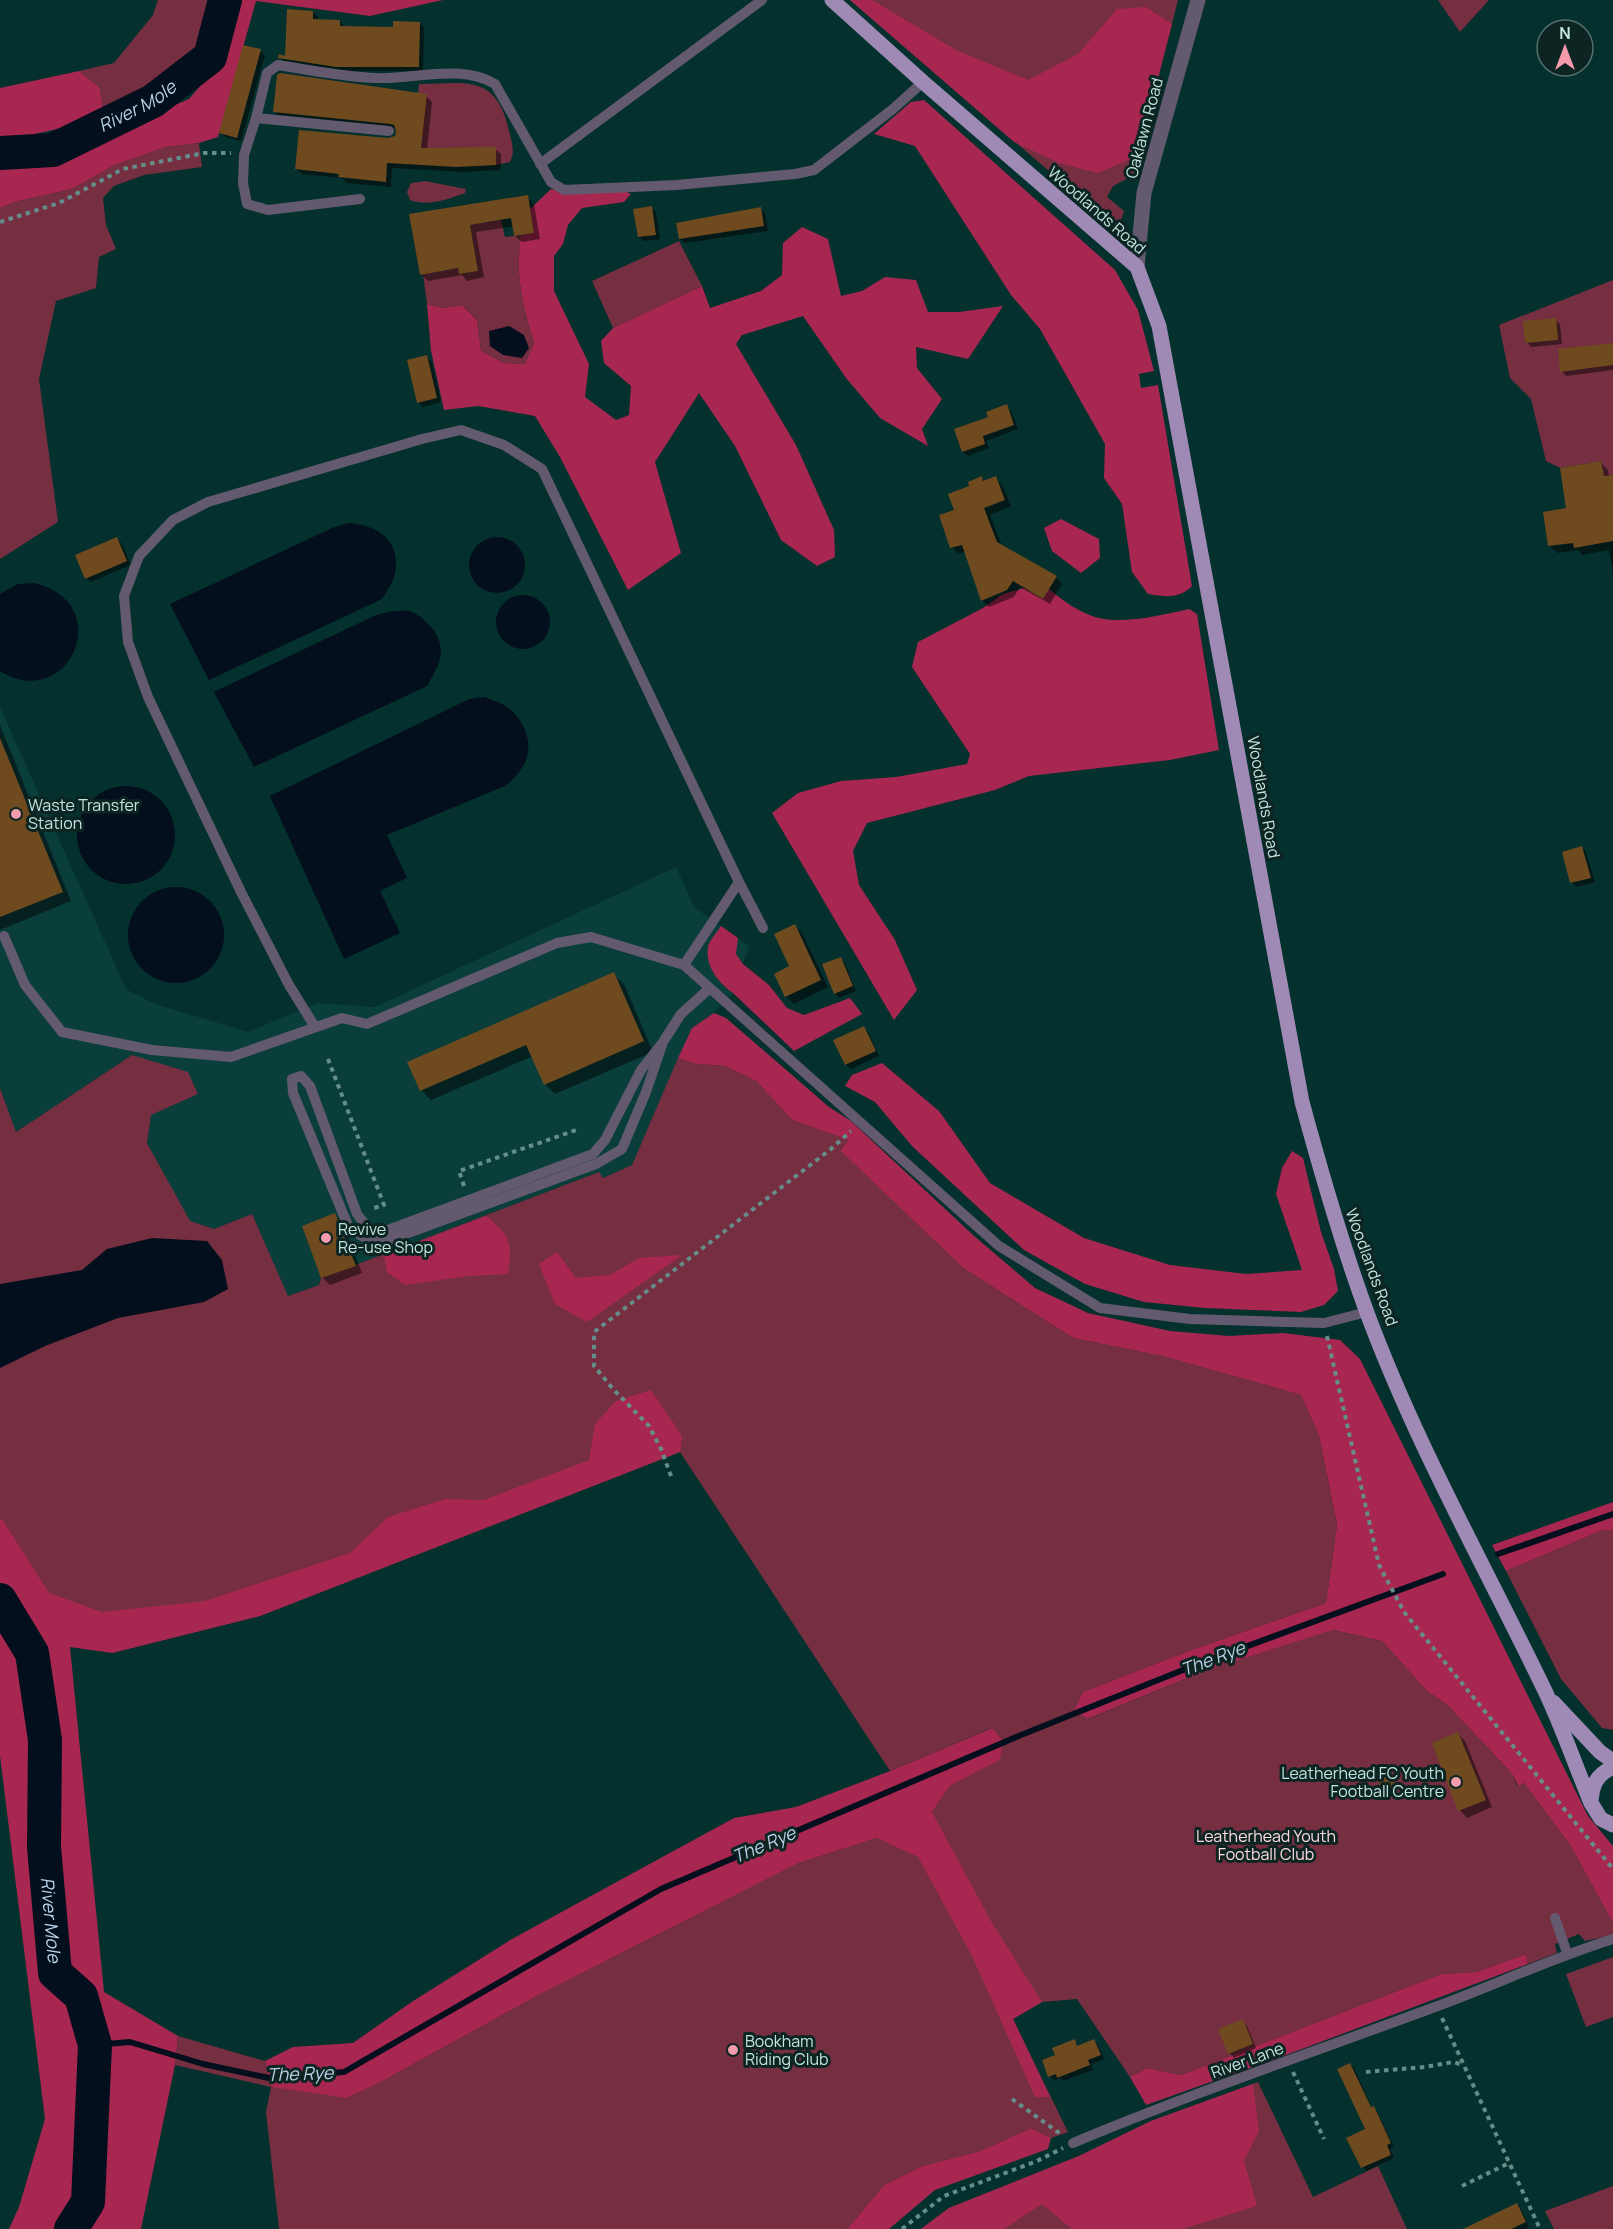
<svg xmlns="http://www.w3.org/2000/svg" width="1613" height="2229" font-family="Manrope,sans-serif">
  <style>
    .built { fill: #093e3a }
    .green { fill: #752f41 }
    .forest { fill: #a82751 }
    .water { fill: #030f1c }
    .shadow { fill: #0007 }
    .lines { fill: none; stroke-linecap: round; stroke-linejoin: round }
    .stream { stroke: #030f1c; stroke-width: 6 }
    .river { stroke: #030f1c; stroke-width: 34 }
    .building { fill: #6f4a1f }
    .path { stroke: #658d89; stroke-width: 4; stroke-dasharray: 4.5 4.5; stroke-linecap: butt }
    .service { stroke: #645a6f; stroke-width: 10 }
    .tertiary { stroke: #645a6f; stroke-width: 15 }
    .primary { stroke: #9e8ab4; stroke-width: 15 }
    .poi-dot { fill: #f39aac; stroke: #0c2422; stroke-width: 2 }
    .labels { text-anchor: middle; stroke-width: 6; stroke-linejoin: round; paint-order: stroke }
    .street-label { font-size: 16px; fill: #c0e4df; stroke: #0c2422 }
    .poi-label { font-size: 16px; fill: #c0e4df; stroke: #0c2422; text-anchor: start }
    .park-label { font-size: 16px; fill: #fddadf; stroke: #0c2422 }
    .water-label { font-size: 18px; font-style: italic; fill: #bad1e7; stroke: #0c2422 }
  </style>
  <rect width="100%" height="100%" fill="#04302d"/>
  <path class="built" d="M0,707L126,989L155,1004L248,1032L318,1003L375,1007L676,867L694,907L749,946L733,993L714,1013L692,1028L632,1165L603,1178L599,1172L321,1278L319,1285L287,1296L252,1214L214,1229L189,1221L147,1143L150,1115L198,1094L132,1055L16,1132L0,1088Z"/>
  <path class="green" d="M158,0H208L210,15L196,50L150,85L103,110L100,88L79,71L114,63L153,15Z
    M850,0H1178L1134,175L1113,186L1107,197L1124,211L1121,220H1106Z
    M1438,0H1489L1460,32Z
    M419,84C463,84 495,73 508,127C511,140 516,150 510,162L496,165L443,166L403,143L418,93Z
    M199,143L202,167L144,175L114,186L103,198L106,225L116,249L99,257L96,288L56,301L39,379L58,522L0,559V208L15,202L72,189L115,165L166,147Z
    M425,181L466,189L465,193C449,199 427,207 410,200L407,192L411,183Z
    M501,220L505,237L521,235C515,279 522,302 534,343L525,364L504,363L481,351L477,320L462,305L443,308L427,304L423,274L458,268L459,274L478,271L470,225Z
    M679,241L702,286L613,328L592,281Z
    M1613,280V475L1605,476L1603,475L1601,461L1560,468L1546,461L1531,399L1510,378L1499,325Z
    M132,1055L188,1072L198,1094L151,1115L147,1143L190,1221L214,1229L252,1214L288,1296L319,1285L321,1278L599,1172L603,1178L632,1165L678,1058L696,1064L725,1066L756,1081L792,1120L850,1140L840,1149L963,1268L1073,1338L1162,1356L1301,1395L1319,1436L1337,1525L1326,1603L1191,1650L1083,1692L1074,1710L1089,1719L1204,1671L1332,1630L1382,1641L1426,1690L1447,1705L1490,1750L1512,1774L1517,1786L1524,1783L1570,1845L1613,1923V1935L1585,1941L1579,1934L1555,1944L1557,1953L1528,1964L1526,1954L1476,1972L1441,1974L1181,2075L1147,2068L1130,2077L1077,1999L1042,2002L1013,2019L1068,2132L1051,2138L1031,2128L980,2151L922,2166L884,2185L847,2229H279L266,2112L271,2087L175,2065L178,2036L265,2061L267,2071L347,2098L381,2082L535,1997L799,1863L877,1838L932,1812L950,1786L1000,1760L991,1728L890,1771L680,1452L260,1616L112,1653L49,1594L3,1520H0V1088L16,1132Z
    M1603,1530H1613V1730L1602,1728L1561,1679L1506,1571Z
    M1613,1957V2017L1586,2027L1566,1974Z
    M1258,2082L1313,2197L1378,2166L1407,2229H921L949,2208L1079,2156L1151,2121Z
    M1613,2186V2229H1554L1545,2211Z"/>
  <path class="forest" d="M232,0H443L370,16L256,1L218,137L199,143L166,147L115,165L72,189L15,202L0,208V163L46,160L189,99L209,76Z
    M850,0H872L956,50L1028,80L1078,54L1117,9L1146,7L1172,24L1137,156L1098,173L1059,163L1014,142Z
    M79,71L100,88L103,110L78,124L31,135L0,138V88Z
    M924,100L1115,270L1138,310L1154,371L1139,374L1141,388L1158,385L1192,586C1179,599 1165,597 1148,594L1132,572L1122,504L1104,478L1105,444L1040,329L1011,295L915,146L874,134L911,102Z
    M551,189L569,194L624,191L631,194L624,202L582,208L568,225L563,244L554,256V291L589,364L585,397L616,420L629,415L631,386L604,363L601,341L613,328L702,286L710,308L761,291L782,275L783,243L802,227L828,239L841,296L862,291L885,277L916,280L928,312H959L1003,306L968,359L916,347L917,368L942,399L922,429L928,446L880,418L846,378L803,316L742,335L736,344L796,445L834,530L835,557L817,566L781,540L735,446L699,393L655,462L681,553L628,590L560,457L535,416L478,406L444,410L431,351L427,304L443,308L462,305L477,320L481,351L504,363L525,364L534,343C522,302 515,278 521,235L534,233L530,209Z
    M1061,519L1099,539L1100,558L1081,573L1052,551L1044,528Z
    M1024,588L1043,599L1049,589C1062,600 1076,610 1092,616C1117,626 1163,615 1189,609L1197,614L1219,750L1170,760L1029,776L995,790L867,823L853,851L859,885L895,940L917,990L894,1020L772,813L798,793L841,781L896,777L967,764L970,754L912,667L918,642L983,608L1003,594Z
    M721,926L738,938L736,954L743,964L769,985L787,1008L804,1015L850,998L862,1014L794,1051L733,993C719,983 705,967 708,947C709,941 717,932 721,926Z
    M714,1013L726,1018L829,1107L851,1121L973,1235L1035,1288L1088,1313L1170,1331L1229,1336L1283,1333L1340,1340L1360,1359L1588,1816L1613,1846V1923L1570,1845L1524,1783L1518,1786L1512,1774L1490,1750L1447,1705L1426,1690L1382,1641L1333,1630L1204,1671L1088,1719L1074,1710L1083,1692L1191,1650L1326,1603L1337,1525L1319,1436L1301,1395L1162,1356L1073,1338L963,1268L840,1150L849,1140L792,1120L756,1081L725,1066L696,1064L678,1058L692,1028Z
    M882,1063L939,1111L990,1183L1084,1238L1170,1265L1246,1274L1302,1270L1276,1194L1282,1168L1292,1151L1303,1158L1321,1232L1334,1269L1338,1291L1324,1305L1301,1312L1205,1308L1144,1302L1085,1284L1024,1250L912,1146L875,1102L845,1086L852,1075Z
    M486,1216C510,1235 513,1243 508,1274L469,1276L405,1285L387,1272L384,1255Z
    M557,1252L576,1278L610,1275L639,1258L682,1255L587,1322L555,1304L539,1264Z
    M651,1390L682,1436L680,1452L260,1616L112,1653L70,1647L104,1992L178,2036L175,2065L141,2229H9L19,2207L45,2119L0,1756V1520H3L49,1593L102,1612L205,1601L350,1553L388,1517L445,1499L484,1500L589,1460L595,1424L616,1401Z
    M1613,1502V1530H1603L1506,1571L1492,1545Z
    M992,1728L1003,1741L1000,1760L950,1786L932,1812L992,1923L1042,2002L1013,2019L1050,2097H1035L972,1956L918,1857L877,1838L799,1863L535,1997L381,2082L347,2098L272,2087L265,2061L293,2047L353,2043L413,2001L512,1939L734,1818L796,1807L890,1771Z
    M1526,1954L1528,1964L1278,2058L1146,2105L1130,2077L1147,2068L1181,2075L1441,1974L1476,1972Z
    M1253,2084L1259,2131L1244,2161L1257,2206L1182,2229H1072L1042,2204L1004,2229H921L949,2208L1079,2156L1151,2121Z
    M1031,2128L1051,2138L1048,2149L935,2190L889,2229H847L884,2185L922,2166L980,2151Z"/>
  <path class="water" d="M509,326L524,335L529,348L522,358L503,355L490,346L489,331Z
    M348,523C372,524 397,537 396,564C396,578 389,588 382,599L209,680L170,604L332,528Z
    M469 565a28 28 0 1 1 56 0a28 28 0 1 1-56 0Z
    M34,583C118,603 69,714 0,671V594L18,584Z
    M496 622a27 27 0 1 1 54 0a27 27 0 1 1-54 0Z
    M393,611C399,611 406,610 412,612C427,619 441,635 441,652C440,665 433,675 427,686L254,767L214,692L376,615Z
    M484,697C489,699 497,701 502,704C521,714 534,739 526,760C522,771 513,779 505,786L387,835L407,878L380,891L400,933L344,959L270,796L453,707L469,699Z
    M77 835a49 49 0 1 1 98 0a49 49 0 1 1-98 0Z
    M128 935a48 48 0 1 1 96 0a48 48 0 1 1-96 0Z
    M152,1238L207,1241L222,1260L228,1289L204,1302L118,1318L45,1346L0,1368V1284L82,1270L107,1249Z"/>
  <path class="shadow" d="M313,12L318,17V20L340,21L344,27L394,28L420,23L424,28L423,71H342L285,62L280,57L287,58Z
    M260,51L265,55L241,141L225,137L221,132Z
    M426,96L432,102L427,149H495L501,154V170L463,172L392,168L391,187L346,183L342,178L302,174L296,169L388,140L396,137L397,129L280,117L275,112Z
    M527,197L534,204L540,239L522,242L515,236L514,226L476,232L484,277L467,281L462,275L428,281L421,274L411,216Z
    M651,207L656,212L660,239L644,241L639,237Z
    M760,209L765,213L768,231L685,243L680,239Z
    M1555,320L1560,324L1562,344L1531,347L1527,342Z
    M1613,344V370L1566,376L1562,371Z
    M427,357L432,362L441,402L423,407L418,402Z
    M1006,406L1011,411L1018,429L986,441L989,448L968,456L963,451L990,418Z
    M1600,462L1608,470L1609,477H1613V573L1609,550L1583,555L1578,550L1558,553L1550,546L1568,509Z
    M981,478L985,482L995,478L1002,485L1011,506L990,515L1002,546L1056,577L1062,584L1050,604L1020,587L1014,597L989,607L982,600L966,552L958,554L952,547L956,511L971,487Z
    M117,539L122,544L131,565L91,582L86,578Z
    M0,725L71,901L0,930Z
    M1582,848L1586,852L1595,882L1576,887L1572,882Z
    M794,926L802,933L828,987L794,1004L786,996L791,967Z
    M840,958L845,963L856,991L840,998L835,993Z
    M613,974L624,984L653,1052L555,1094L545,1084L533,1056L431,1100L421,1090Z
    M864,1027L868,1032L879,1056L851,1069L846,1064L835,1041Z
    M334,1215L342,1222L362,1273L330,1285L323,1278L304,1226Z
    M1458,1734L1465,1741L1492,1807L1467,1818L1460,1810L1434,1744Z
    M1388,1767L1397,1786L1385,1792L1384,1790Z
    M1242,2021L1247,2026L1256,2048L1234,2058L1230,2053Z
    M1074,2041L1079,2046L1094,2041L1098,2045L1104,2059L1091,2064L1093,2070L1063,2081L1060,2078L1054,2081L1050,2076L1044,2061L1057,2056Z
    M1350,2065L1354,2068L1372,2108L1377,2111L1394,2147L1390,2149L1394,2158L1366,2171L1363,2167L1367,2130Z
    M1516,2205L1521,2209L1529,2227L1525,2229H1474Z"/>
  <g class="lines">
    <path class="stream" d="M1498,1554L1613,1514
      M95,2045L130,2042L203,2064L269,2078L344,2072L661,1889L1021,1735L1188,1668L1443,1574"/>
    <g class="river">
      <path id="s1" d="M0,153L53,150L153,101L210,57L225,0"/>
      <path id="s2" d="M0,1600L32,1653L45,1740L44,1847L55,1973L81,1996L95,2045L88,2202L71,2229"/>
    </g>
  </g>
  <path class="building" d="M287,9L313,11V19L340,20V26L393,27V21L420,22L419,67H336L278,58L279,54L285,56Z
    M243,45L261,49L237,138L219,133Z
    M280,73L427,94L421,148L496,147V165L456,167L387,163L386,182L338,177L339,174L295,169L299,130L388,138L395,136L396,131L394,125L390,124L273,112L277,75Z
    M528,195L534,233L514,236L511,218L470,225L478,271L459,274L458,268L420,275L409,214Z
    M652,206L656,235L638,237L633,209Z
    M761,207L764,226L679,239L676,223Z
    M1556,318L1558,340L1525,343L1523,321Z
    M1613,343V365L1560,372L1558,349Z
    M427,355L437,398L417,403L407,360Z
    M1007,404L1014,425L983,436L985,444L962,452L954,429L988,417L986,412Z
    M1601,461L1604,476L1613,475V541L1574,548L1573,543L1548,546L1543,512L1566,508L1560,468Z
    M982,476L983,481L996,476L1005,500L984,508L997,542L1057,576L1043,599L1013,581L1007,590L981,601L962,545L950,548L939,515L954,510L948,494L969,486L968,482Z
    M117,537L127,561L85,579L75,555Z
    M0,738L63,892L0,917Z
    M1582,846L1591,878L1570,883L1562,852Z
    M795,924L821,980L785,997L774,974L789,966L774,934Z
    M841,957L853,986L834,994L822,964Z
    M614,972L644,1041L544,1085L526,1045L420,1091L407,1062Z
    M864,1026L876,1051L845,1065L833,1040Z
    M335,1213L356,1266L321,1278L302,1226Z
    M1458,1732L1486,1800L1458,1811L1432,1743Z
    M1388,1765L1396,1784L1382,1791L1374,1771Z
    M1243,2019L1253,2044L1228,2054L1218,2029Z
    M1075,2039L1077,2046L1094,2039L1101,2055L1088,2060L1090,2065L1057,2078L1056,2074L1048,2077L1042,2060L1055,2055L1052,2048Z
    M1350,2063L1371,2107L1374,2106L1391,2143L1387,2145L1391,2155L1361,2168L1346,2138L1365,2129L1337,2069Z
    M1517,2203L1526,2222L1511,2229H1463Z"/>
  <g class="lines">
    <path class="path" d="M0,222L59,203L123,169L204,153H231
      M328,1059L384,1205L371,1209
      M464,1186L459,1171L579,1129
      M1327,1336L1379,1565L1404,1612L1613,1869
      M671,1476L661,1449L649,1426L613,1389L594,1366V1332L831,1149L851,1131
      M1442,2018L1540,2229
      M1293,2072L1324,2139
      M1366,2072L1425,2067L1453,2062L1463,2065
      M1012,2099L1062,2135
      M1462,2186L1509,2163
      M902,2229L944,2196L1037,2161L1063,2148"/>
    <path class="service" d="M256,118L389,131
      M540,164L762,0
      M360,199L268,210L247,204L243,183L244,155L256,118L267,73L278,65C310,70 343,77 376,78C414,80 460,63 495,84L551,182L564,190L677,185L795,174L814,170L893,109L923,82
      M739,882L763,928
      M4,936L25,985L62,1032L152,1050L231,1057L342,1018L367,1024L557,943L591,937L684,965L999,1246L1100,1308L1190,1319L1324,1323L1367,1312
      M315,1027L289,985L241,892L148,697L128,642L124,596L139,556L173,520L208,502L422,439L461,430L504,445L542,469L739,882L684,965
      M663,1042L646,1092L622,1149L596,1164L389,1240L370,1241L349,1228L293,1093L292,1079L301,1076L310,1086L357,1214L368,1228L385,1231L593,1154L605,1140L641,1070L663,1042L681,1014L710,988
      M1555,1918L1567,1953
      M1073,2143C1192,2093 1314,2052 1435,2007C1495,1985 1552,1958 1613,1939"/>
    <path class="tertiary" d="M1137,267L1144,193L1198,0"/>
    <path class="primary" d="M832,0L923,82L1137,267L1159,326L1302,1102C1321,1172 1341,1242 1366,1310C1415,1443 1485,1566 1546,1693C1563,1729 1576,1767 1591,1803
      M1553,1702L1600,1752L1613,1761
      M1613,1767C1596,1775 1592,1785 1591,1803L1601,1819L1613,1825"/>
  </g>
  <g class="poi-dot">
    <circle cx="16" cy="814" r="6"/>
    <circle cx="326" cy="1238" r="6"/>
    <circle cx="1456" cy="1782" r="6"/>
    <circle cx="733" cy="2050" r="6"/>
  </g>
  <g class="labels">
    <g class="street-label">
      <text transform="translate(1144 128) rotate(-75)" y="6">Oaklawn Road</text>
      <text transform="translate(1097 210) rotate(41)" y="6">Woodlands Road</text>
      <text transform="translate(1264 797) rotate(80)" y="6">Woodlands Road</text>
      <text transform="translate(1372 1267) rotate(70)" y="6">Woodlands Road</text>
      <text transform="translate(1247 2060) rotate(-20)" y="6">River Lane</text>
    </g>
    <g class="poi-label">
      <text x="28" y="811">Waste Transfer<tspan x="28" dy="18">Station</tspan></text>
      <text x="338" y="1235">Revive<tspan x="338" dy="18">Re-use Shop</tspan></text>
      <text x="1444" y="1779" text-anchor="end">Leatherhead FC Youth<tspan x="1444" dy="18">Football Centre</tspan></text>
      <text x="745" y="2047">Bookham<tspan x="745" dy="18">Riding Club</tspan></text>
    </g>
    <g class="park-label">
      <text x="1266" y="1842">Leatherhead Youth<tspan x="1266" dy="18">Football Club</tspan></text>
    </g>
    <g class="water-label">
      <text dy="6" stroke="none"><textPath href="#s1" startOffset="148">River Mole</textPath></text>
      <text transform="translate(1213 1659) rotate(-21)" y="6">The Rye</text>
      <text transform="translate(764 1845) rotate(-23)" y="6">The Rye</text>
      <text dy="6" stroke="none"><textPath href="#s2" startOffset="330">River Mole</textPath></text>
      <text transform="translate(300 2074) rotate(-2)" y="6">The Rye</text>
    </g>
  </g>
  <g transform="translate(1565 48)"><circle r="28" fill="#0c2422" stroke="#54716e" stroke-width="1.5"/>
  <path d="M0-4.5L10 22L0 15L-10 22Z" fill="#f39aac"/>
  <text y="-9" font-size="16" font-weight="bold" text-anchor="middle" fill="#c0e4df">N</text>
  </g>
</svg>
